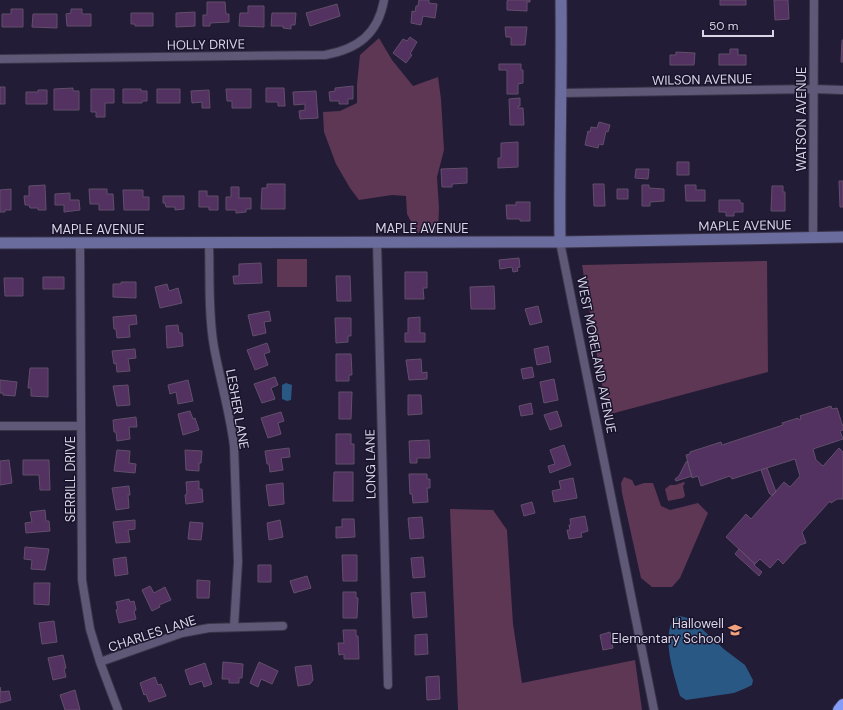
<svg xmlns="http://www.w3.org/2000/svg" width="843" height="710" font-family="'DM Sans',sans-serif">
  <style>
    .green { fill: #5e3754 }
    .water { fill: #2a5884 }
    .building { fill: #533161; stroke: #624f6a }
    .lines { fill: none; stroke-linecap: round; stroke-linejoin: round }
    .street-casing { stroke: #3a3449; stroke-width: 10 }
    .secondary-casing { stroke: #3a3449; stroke-width: 13 }
    .highway-casing { stroke: #3a3449; stroke-width: 14 }
    .street { stroke: #5f5877; stroke-width: 8 }
    .secondary { stroke: #6a6c9d; stroke-width: 11 }
    .highway { stroke: #849bf7; stroke-width: 12 }
    .labels { text-anchor: middle; stroke-width: 3; stroke-linejoin: round; paint-order: stroke }
    .street-label { font-size: 13px; fill: #d8d5e7; stroke: #1a132c }
    .poi-label { font-size: 13px; fill: #d8d5e7; stroke: #1a132c; text-anchor: end }
  </style>
  <rect width="100%" height="100%" fill="#231c37"/>
  <path class="green" d="M379,38L392,60L413,86L438,77L441,99L444,150L437,177L439,208L438,233H417L407,214L406,196L392,195L359,200L350,188L336,164L324,132L323,112L340,111L357,103V84L360,55Z
    M277,259H307V287H277Z
    M767,261L768,372L607,415L582,265Z
    M624,477L632,480L635,486L644,483H653L661,506L670,510L698,503L708,513L680,578L672,587H652L641,578L622,493L621,483Z
    M684,482L685,483L683,486L685,496L683,498L668,501L665,489L670,485H675Z
    M450,509L493,510L507,530L513,624L522,683L635,660L642,710H458Z"/>
  <path class="water" d="M286,383L292,385L291,400L287,401L282,399V385Z
    M680,616L691,619L725,650L745,665L753,680L752,685L746,688L734,693L686,700L680,696C674,674 661,639 674,618Z"/>
  <path class="building" d="M419,0H429V3L437,4L435,18L423,16L421,25L411,23L412,11L415,12L416,6H418Z
    M508,0H530V2H527V11L507,10V1Z
    M720,0H746V5H720Z
    M774,0H788L789,19L775,20Z
    M207,2H225L226,14H229V22L210,23V26H203V15H207Z
    M337,4L340,16L310,26L306,13Z
    M248,6H264V27L239,26L240,13H248Z
    M11,9H23V27H2V14H11Z
    M71,9H82V14H91V26H67L66,14L71,13Z
    M195,12V26L176,27V13Z
    M131,13H153V26H135V24H131Z
    M272,13H296L295,25H291V29L283,28V26H271Z
    M33,14H57V28L32,27Z
    M505,27H527L525,45H511V37H506Z
    M410,37L417,42L410,54L412,55L406,63L393,53L403,39L407,41Z
    M842,40H843V62H841Z
    M730,49H738V55H746V65H719V54H730Z
    M676,52L695,53L694,65H670V55H676Z
    M499,64H521V70H523V83L518,84V94H507V70H499Z
    M353,86V99H348V104H339V101H330L329,92L335,91V88Z
    M0,87H5V104H0Z
    M73,88V91H79V110H54V89Z
    M266,88H284L285,106H278V102H266Z
    M91,89H114V103H105V117H96V112H91Z
    M123,89H141V91H147V101H142V103H123Z
    M157,89H180V103H157Z
    M226,89H251V108H232V101H227Z
    M38,90H47V104H26V92H38Z
    M209,90L210,108H202V102L192,103L191,91Z
    M316,91L318,118L300,119L299,111L305,110V104L294,105L293,92Z
    M520,98V106H518V108H523L524,125H510L509,99Z
    M599,122L610,125L608,132L606,131L603,145L599,144L598,148L585,145L588,131L590,132L591,127L597,128Z
    M518,142V167L498,168V158H501V143Z
    M677,162H689V175H677Z
    M467,168V183L452,184V187H442L441,169Z
    M636,169H649L648,179L635,178Z
    M839,181H843V207H840Z
    M267,184H285V209H261L262,188H267Z
    M593,184H604L605,206H594Z
    M45,185L46,210H38V208H30L29,205H25L24,196H29V186Z
    M642,185H649V188L664,189V201L650,202V206H642Z
    M685,185H696V190H705V201H686Z
    M772,186H783V192H785V211H771Z
    M231,187H239V198H251V209H246V212L236,213V210H226V197H231Z
    M11,189V210H5V212H0V190Z
    M89,189H107V194H113L114,210H99V204H90Z
    M617,189H628V199H617Z
    M123,190H143V197H149V210H124Z
    M199,191H207V196H218V210H209V207H199Z
    M70,193V200H79L80,210L64,212V205H55V194Z
    M163,196H184V209L175,210V207H166L165,203H163Z
    M719,200H740V203H743V212H734V216H726V212H719Z
    M516,202H530V221H520V219H507L506,205H516Z
    M519,258L520,267L517,268L518,271L513,272L512,267L500,269L499,260Z
    M261,263L262,283L234,284L233,276H239V264Z
    M405,272H427V288H423L424,299H405Z
    M336,276H350L351,301H337Z
    M43,277H64V289H43Z
    M4,278H23V296H5Z
    M121,282H136V298L113,297V284H121Z
    M167,284L169,291L178,288L182,303L160,308L155,287Z
    M494,286L495,309H471L470,287Z
    M538,306L542,322L530,325L525,309Z
    M269,311L271,321L264,322L266,333L253,336L248,315Z
    M136,315L137,324L129,325L130,337L117,338L116,329H114L113,317Z
    M420,317V333H425V342H405V333H408V318Z
    M335,318H351V336H348V342L336,343Z
    M178,325L179,333H182L183,346L167,348L166,326Z
    M267,343L270,352L264,354L268,365L255,370L247,350Z
    M548,346L551,362L537,365L534,349Z
    M135,349L136,358L128,359L130,371L117,372L116,363L114,364L112,351Z
    M336,354H351L352,375H349V381H336Z
    M421,359L422,373L427,372V379L409,380L406,360Z
    M532,367L534,377L523,379L521,369Z
    M30,368H48V397L31,396V388H28Z
    M275,377L278,385L271,388L275,399L262,403L254,384Z
    M554,379L558,400L544,403L540,382Z
    M0,380L17,382L15,396L3,395V393H0Z
    M188,380L193,401L178,404L176,392L170,394L168,385Z
    M128,385L130,405L117,406L113,386Z
    M339,392H352L351,419H339Z
    M408,395H421L422,414L408,415Z
    M531,403L533,414L521,416L519,406Z
    M831,406L832,409L837,408L843,427V430L840,431L843,439L813,449L816,460L823,466L839,448L843,452V499H837L831,503L830,501L802,532L806,543L800,545L783,564L778,559L770,568L760,559L755,564L726,537L746,514L751,519L784,482L790,487L800,476L795,459L732,479L730,476L701,486L698,476L692,478L686,455L690,454V452L721,442L722,445L783,425L782,423L798,418L799,420L801,419L800,416Z
    M190,411L193,419L195,418L199,430L183,435L178,414Z
    M557,411L562,426L550,430L544,415Z
    M281,412L284,421L278,423L281,434L268,438L261,418Z
    M136,417L137,427H129L130,439L117,441L116,432H114L113,420Z
    M336,434H351V444H354V464H336Z
    M429,440L430,458H417V463H410L409,441Z
    M564,445L571,465L550,473L548,466L555,464L550,450Z
    M289,448L290,457L281,458L283,470L270,472L269,464H267L265,451Z
    M117,450L130,451L129,463L136,464L135,473L114,471Z
    M185,450L202,451L201,463H199V471L186,470Z
    M9,460L12,483L0,485V461Z
    M23,460H49L50,490H40L39,475H23Z
    M687,461L692,476L676,481L675,479L679,476L686,462Z
    M767,468L776,492L772,496L769,493L761,470Z
    M334,472H353V501H333Z
    M409,474H427V479H430V488H427L428,502L413,503L412,494H410Z
    M573,478L577,498L554,502L552,491L561,489L559,481Z
    M199,481V489H202L203,502L186,504L185,495L187,494L186,482Z
    M283,483L284,504L269,506L266,485Z
    M129,486L130,495H128L129,508L116,510L112,488Z
    M532,502L535,513L524,516L521,505Z
    M45,510L46,521H49L50,531L26,533L25,523L32,522L30,512Z
    M585,516L588,531L581,533L582,537L569,539L567,530H570L569,525H571L570,519Z
    M422,517L424,538L410,539L408,518Z
    M342,519H354L355,537L336,538V527H342Z
    M135,520V529L128,530L130,542L116,543L113,522Z
    M280,520L283,537L269,540L267,523Z
    M190,522L203,523L201,540L188,539Z
    M25,547L49,549L45,570L31,569L32,560L24,559Z
    M739,549L755,564L754,565L762,572L759,576L735,554Z
    M342,555H357V581H343Z
    M126,557L128,574L115,576L113,559Z
    M423,557L425,577L413,578L411,558Z
    M258,565H271V582H258Z
    M307,576L311,588L294,593L290,581Z
    M197,580L210,581L209,598H197Z
    M34,583H50L49,605L34,604Z
    M150,586L154,593L165,587L171,600L159,605L160,607L152,611L142,590Z
    M343,592H356V598H358L357,618H343Z
    M425,592L427,617L413,618L411,593Z
    M129,599L130,602L134,601L136,610L134,611L136,619L119,623L116,610L118,609L116,602Z
    M54,621L57,642L42,644L39,623Z
    M343,630H356V636H358L359,659H344V654L339,655L338,643H344Z
    M610,632L613,648L603,650L600,635Z
    M427,634L428,654L415,655V635Z
    M63,655L66,668L64,669L66,677L53,680L48,658Z
    M223,662L243,664L242,678H239V683H229V679H222Z
    M259,662L278,671L272,684L261,679L258,687L250,683Z
    M205,663L212,684L204,687L202,681L190,685L185,670Z
    M311,665L313,680L310,684L298,686L295,667Z
    M439,676L440,699L427,700L426,677Z
    M155,677L158,685L161,684L166,696L149,702L146,694L144,695L140,683Z
    M0,687L1,692L9,691L11,700L0,703Z
    M75,690L80,710H65L60,695Z"/>
  <g class="lines">
    <defs>
      <path id="street" d="M0,59L325,55C358,49 378,34 384,0
        M562,93L814,89L843,90
        M813,237L814,0
        M377,242L388,685
        M560,242L654,710
        M80,243L82,580L90,629L100,662L118,710
        M209,243C210,277 208,313 214,347C220,380 230,413 234,446L238,562L234,627
        M0,426H81
        M100,662L182,633L209,628L283,626"/>
      <path id="secondary" d="M560,242C559,162 562,81 561,0
        M0,243L560,242L843,237"/>
      <path id="highway" d="M839,710L843,705"/>
    </defs>
    <use href="#street" class="street-casing"/>
    <use href="#secondary" class="secondary-casing"/>
    <use href="#highway" class="highway-casing"/>
    <use href="#street" class="street"/>
    <use href="#secondary" class="secondary"/>
    <use href="#highway" class="highway"/>
  </g>
  <defs>
    <symbol id="school-bare" viewBox="-9 -9 18 18"><path d="M0-5L7-2L0 1L-7-2ZM-4 1L0 2.5L4 1V4Q0 6-4 4Z" fill="#f2a17e" stroke="#1a132c" stroke-width="2.5" paint-order="stroke"/></symbol>
  </defs>
  <g fill-rule="evenodd">
    <use href="#school-bare" x="725" y="620" width="20" height="20"/>
  </g>
  <g class="labels">
    <g class="street-label">
      <text transform="translate(206 44) rotate(-1)" y="5">HOLLY DRIVE</text>
      <text transform="translate(702 79) rotate(-1)" y="5">WILSON AVENUE</text>
      <text transform="translate(801 119) rotate(-90)" y="5">WATSON AVENUE</text>
      <text transform="translate(745 225) rotate(-1)" y="5">MAPLE AVENUE</text>
      <text x="422" y="233">MAPLE AVENUE</text>
      <text x="98" y="234">MAPLE AVENUE</text>
      <text transform="translate(597 355) rotate(79)" y="5">WEST MORELAND AVENUE</text>
      <text transform="translate(238 409) rotate(80)" y="5">LESHER LANE</text>
      <text transform="translate(370 464) rotate(-91)" y="5">LONG LANE</text>
      <text transform="translate(70 479) rotate(-90)" y="5">SERRILL DRIVE</text>
      <text transform="translate(152 633) rotate(-18)" y="5">CHARLES LANE</text>
    </g>
    <g class="poi-label">
      <text x="724" y="628">Hallowell<tspan x="724" dy="15">Elementary School</tspan></text>
    </g>
  </g>
  <path d="M703 30v6h70v-6" fill="none" stroke="#d8d5e7" stroke-width="2"/>
  <text x="709" y="30" font-size="12" fill="#d8d5e7" stroke="#1a132c" stroke-width="3" paint-order="stroke">50 m</text>
</svg>
